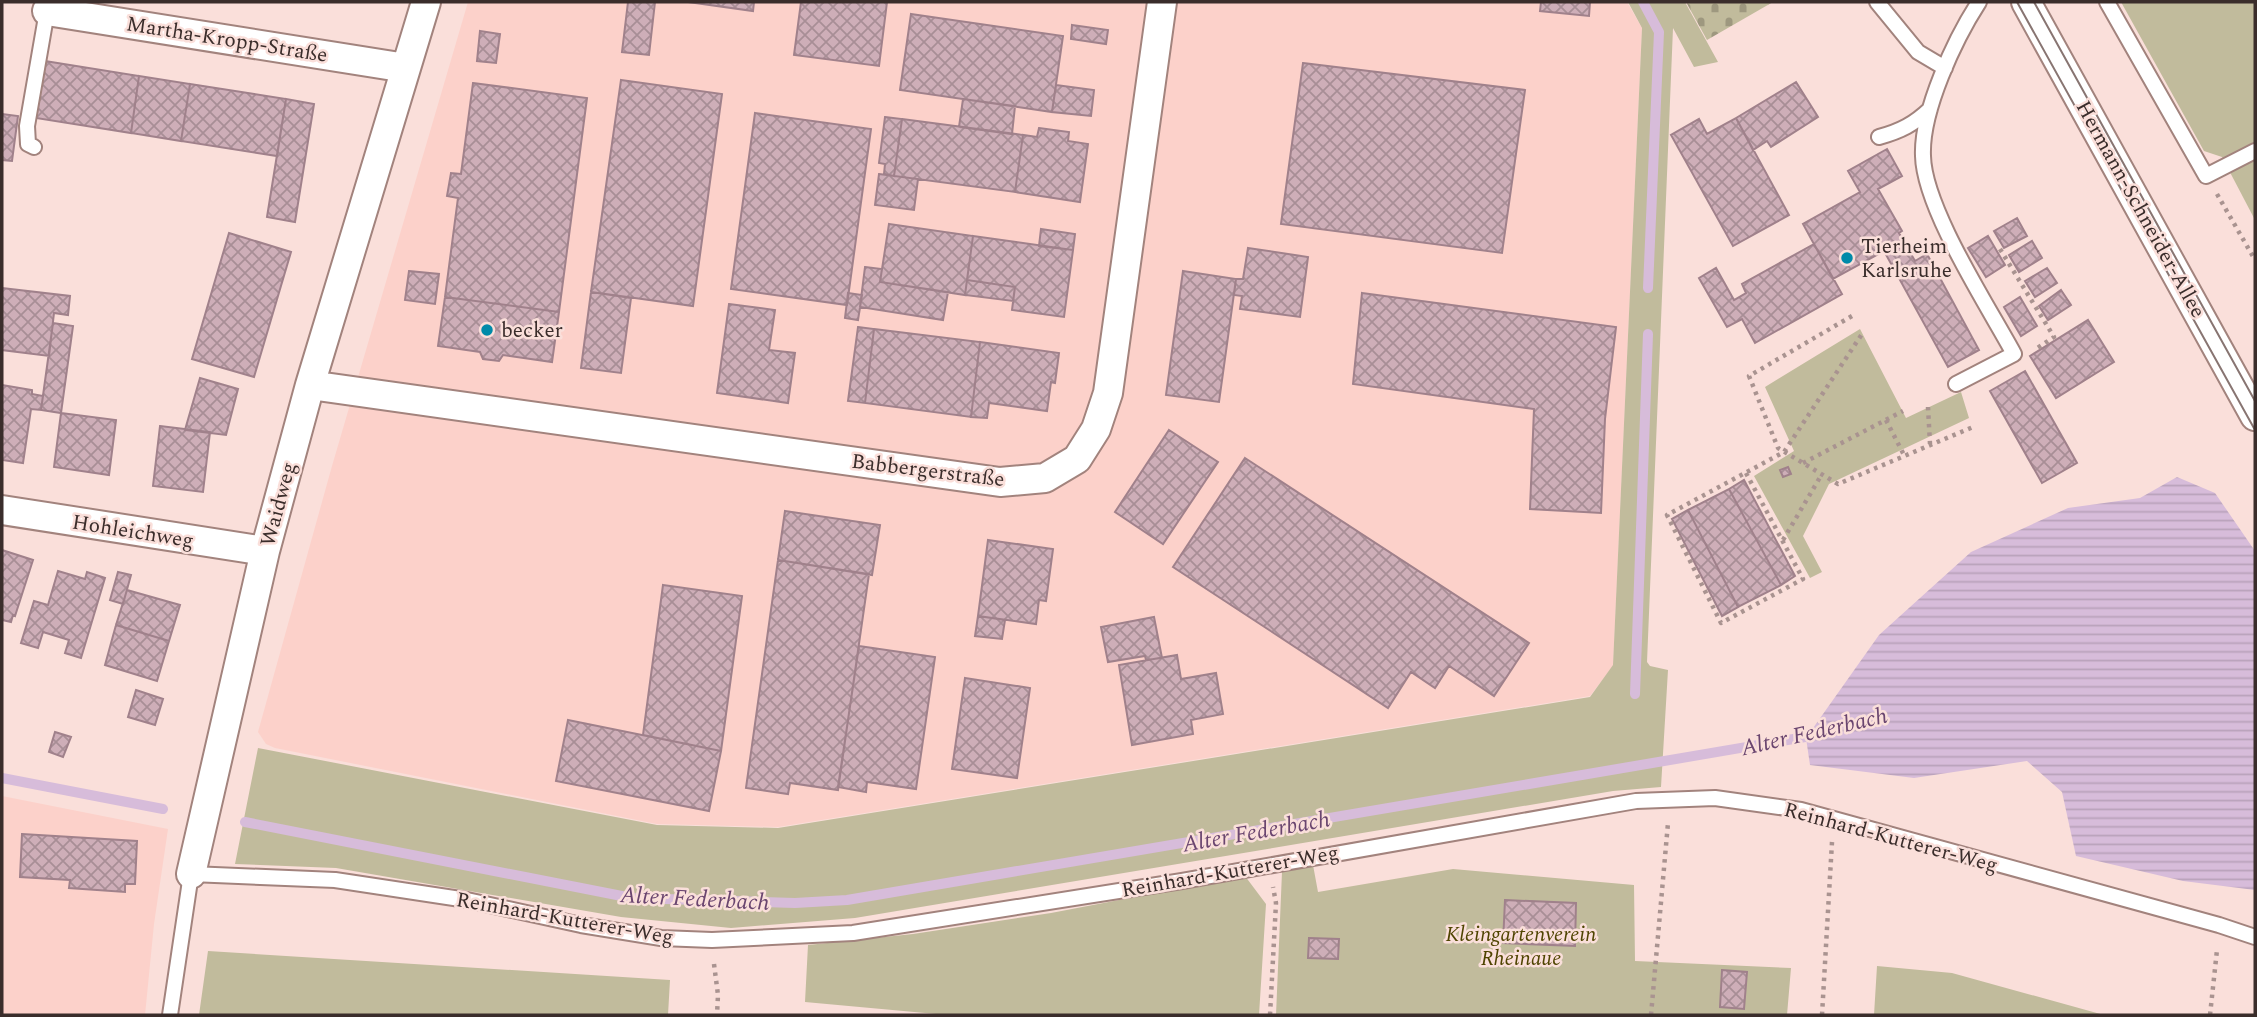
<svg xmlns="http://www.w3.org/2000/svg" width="2257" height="1017" font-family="Spectral,serif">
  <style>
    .built { fill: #fcd1ca }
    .green { fill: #c1bb9c }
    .cemetery { fill: url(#cemetery-stones) }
    .water { fill: url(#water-rules) }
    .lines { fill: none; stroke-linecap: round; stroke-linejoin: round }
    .stream { stroke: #d7bcda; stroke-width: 10 }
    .building { fill: url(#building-cross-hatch); stroke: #a0818b; stroke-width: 2 }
    .service-casing { stroke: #a2837d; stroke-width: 18 }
    .minor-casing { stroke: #a2837d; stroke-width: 32 }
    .path { stroke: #a99390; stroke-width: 4.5; stroke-dasharray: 3.5 5; stroke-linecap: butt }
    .service { stroke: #fff; stroke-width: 14 }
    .minor { stroke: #fff; stroke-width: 28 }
    .tram { stroke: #887572; stroke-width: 2 }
    .poi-dot { fill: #008aa9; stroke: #fadfda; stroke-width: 2.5 }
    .labels { text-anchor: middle; stroke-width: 5; stroke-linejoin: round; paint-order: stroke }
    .street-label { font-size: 21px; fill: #3a2d2b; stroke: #fadfda }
    .poi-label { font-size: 21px; fill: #3a2d2b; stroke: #fadfda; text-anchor: start }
    .park-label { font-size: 21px; font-style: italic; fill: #4f4400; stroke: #fadfda }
    .water-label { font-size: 23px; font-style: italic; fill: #6a456f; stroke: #fadfda }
  </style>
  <defs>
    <pattern id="cemetery-stones" width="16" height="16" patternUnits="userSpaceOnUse" patternTransform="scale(1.75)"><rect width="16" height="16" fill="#c1bb9c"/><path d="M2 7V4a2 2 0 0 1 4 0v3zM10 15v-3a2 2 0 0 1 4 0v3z" fill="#9e987f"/></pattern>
    <pattern id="water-rules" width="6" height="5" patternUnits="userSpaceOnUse" patternTransform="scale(1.75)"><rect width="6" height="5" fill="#d7bcda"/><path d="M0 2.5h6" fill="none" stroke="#b9a2bb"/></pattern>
    <pattern id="building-cross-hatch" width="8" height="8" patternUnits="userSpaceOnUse" patternTransform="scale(1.75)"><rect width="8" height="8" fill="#ceaeb8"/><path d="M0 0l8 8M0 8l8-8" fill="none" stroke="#a88e96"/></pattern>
  </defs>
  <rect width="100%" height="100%" fill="#fadfda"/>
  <path class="built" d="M468,2H1627L1642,28L1613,666L1590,696L778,827L657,824L275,748L266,744L258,732L332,466Z
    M2,796L168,829L154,924L145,1015H2Z"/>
  <path class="green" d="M1628,2H1685L1718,62L1694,67L1673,28L1647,662L1650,666L1668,670L1661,787L1613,791L855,918L731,928L621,917L336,868L235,864L258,748L657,825L778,828L1590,697L1613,665L1642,28Z
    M2121,2H2255V220L2222,157L2204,151Z
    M1860,329L1906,418L1961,392L1969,418L1829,484L1803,536L1822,572L1810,578L1754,476L1794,451L1765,387Z
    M1313,865L1318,892L1453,869L1634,885L1635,961L1791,968L1787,1015H1276L1282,872Z
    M1245,876L1266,904L1259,1015H947L805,1002L808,945L913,934L1051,913Z
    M208,951L670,980L668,1015H199Z
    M1877,966L1952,973L2104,1015H1874Z"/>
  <path class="cemetery" d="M1686,2H1773L1707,40Z"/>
  <path class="water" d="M2177,477L2215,493L2255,551V890L2183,881L2076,856L2062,792L2027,761L1914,778L1810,765L1806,738L1879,635L1971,552L2068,508L2140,498Z"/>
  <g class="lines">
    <path class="stream" d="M1643,2L1659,32L1648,288
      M1635,694L1648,334
      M2,778L163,809
      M245,822L632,898L795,903L847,900L1817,735"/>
  </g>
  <path class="building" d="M628,2H655L649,55L622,52Z
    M688,2H754L753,11Z
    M801,2H887L879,66L794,55Z
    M1541,2H1590L1589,16L1540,11Z
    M911,14L1063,36L1052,112L900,90Z
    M1072,25L1108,30L1106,44L1071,39Z
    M480,31L500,34L496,63L477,61Z
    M45,61L139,76L131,133L36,118Z
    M1303,63L1525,90L1502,253L1281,224Z
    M139,76L190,84L181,141L131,133Z
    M621,80L722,94L693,306L591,292Z
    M1796,82L1818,117L1771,147L1767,141L1753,150L1736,118Z
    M473,83L587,98L559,312L445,297L458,198L447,196L451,173L461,174Z
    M190,84L286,99L277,156L181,141Z
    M1056,85L1094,90L1091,116L1052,112Z
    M286,99L314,104L295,222L267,217Z
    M963,99L1015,106L1012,134L959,127Z
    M755,113L871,129L847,305L731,289Z
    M2,114L18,116L12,161L2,160Z
    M885,117L902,119L894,176L884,174L885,164L879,163Z
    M1736,118L1789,215L1733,246L1671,135L1699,119L1707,134Z
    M902,119L1023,135L1015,192L894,176Z
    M1039,128L1069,132L1068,141L1088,144L1080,202L1015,192L1023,135L1037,137Z
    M1887,149L1902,176L1878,189L1902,231L1899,233L1915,261L1927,254L1979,350L1948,367L1884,251L1833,279L1803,224L1860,192L1848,171Z
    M879,174L918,179L914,210L875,205Z
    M2017,218L2027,236L2004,248L1994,231Z
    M889,224L973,236L965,295L880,282Z
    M1041,229L1075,234L1073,250L1039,246Z
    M229,233L291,252L254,377L192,359Z
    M973,236L1073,250L1064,317L1012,310L1015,287L967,280Z
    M1988,236L2005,265L1986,277L1968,248Z
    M2032,241L2042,258L2019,272L2009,255Z
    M1814,244L1842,294L1755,343L1742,319L1727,327L1699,278L1716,268L1734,300L1746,293L1742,284Z
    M1248,248L1308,257L1300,317L1240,309L1242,296L1234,295L1236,279H1243Z
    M865,267L882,269L880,282L948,292L943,320L860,307Z
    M2047,268L2057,283L2035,297L2025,281Z
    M409,271L439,274L435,304L405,300Z
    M1183,271L1236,279L1219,402L1166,395Z
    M967,280L1015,287L1013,301L965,295Z
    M2,288L70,296L68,315L54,313L49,356L2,350Z
    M2061,290L2071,305L2048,320L2039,306Z
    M591,292L631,298L621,373L581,368Z
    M848,293L862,295L858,320L845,318Z
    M1362,293L1616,327L1605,419L1601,513L1530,509L1534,409L1353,384Z
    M445,297L559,312L552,362L503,355L499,361L483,359L480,352L438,346Z
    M2020,297L2037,326L2021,336L2004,307Z
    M729,304L775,310L769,350L795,353L788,403L717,393Z
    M2088,320L2114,362L2056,398L2030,356Z
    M53,323L73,326L61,413L41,410Z
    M858,327L874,329L865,403L848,401Z
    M874,329L980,342L971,417L865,403Z
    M980,342L1059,353L1055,383L1051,382L1047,411L989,403L987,418L971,417Z
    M2025,371L2077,463L2042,483L1990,391Z
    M200,378L238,389L226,435L185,430Z
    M2,385L32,390V394L43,396L41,410L31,409L23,463L2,460Z
    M61,413L116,420L109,475L54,467Z
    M160,426L210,432L203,492L153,486Z
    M1169,430L1218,462L1163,544L1115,512Z
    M1245,458L1529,643L1494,696L1449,666L1435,688L1411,672L1388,708L1173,567Z
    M1788,467L1791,474L1783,477L1780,470Z
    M1744,480L1795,576L1781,585L1729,489Z
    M1729,489L1781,585L1738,607L1688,510Z
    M1688,510L1738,607L1722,616L1672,519Z
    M785,511L880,525L872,575L778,560Z
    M988,540L1053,549L1046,601L1039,600L1036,624L978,616Z
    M2,550L33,560L15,616L13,615L11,622L2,620Z
    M778,560L869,574L838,790L790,783L788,794L746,788Z
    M58,571L85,579L87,572L105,578L81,658L65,653L69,640L43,632L38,648L21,643L34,601L48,605Z
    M118,572L131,575L123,604L110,600Z
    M663,585L742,596L721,751L643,735Z
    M127,590L180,605L169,641L116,625Z
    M978,616L1005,620L1002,639L975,636Z
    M1154,617L1162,658L1146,660L1145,656L1108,662L1101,627Z
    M116,625L169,641L157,681L105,665Z
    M859,646L935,657L916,789L867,782L866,792L838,787Z
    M1177,655L1181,679L1216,673L1223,714L1191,720L1193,734L1132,745L1119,665Z
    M965,678L1030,688L1017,778L952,769Z
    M136,690L163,699L155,725L128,717Z
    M568,720L721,751L709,811L556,781Z
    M55,732L71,737L63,757L49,752Z
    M22,834L137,841L135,884H125V892L69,888L70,880L20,877Z
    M1505,900L1576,903L1575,946L1503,943Z
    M1309,938L1339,939L1338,959L1308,958Z
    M1722,970L1747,972L1744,1009L1720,1007Z"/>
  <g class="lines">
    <defs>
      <path id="service" d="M1877,2L1918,52L1945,68
        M2107,2L2206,176L2255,151
        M1879,137C1901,131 1914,124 1930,109
        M34,147L28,144L27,126L47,11
        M1956,384L2014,354C1988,306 1924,208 1923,156C1921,111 1955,39 1979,2
        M170,1015L191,874L335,880L467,900L581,925L661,938L712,940L853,933L1182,881L1636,801L1715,798L1801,810L2219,925L2255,937"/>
      <path id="minor" d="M2026,2L2255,416
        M47,11L406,68
        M310,385L1000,482L1045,478L1077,459L1096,429L1108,393L1162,2
        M2,510L265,551
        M191,874L265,551L310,385L426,2"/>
    </defs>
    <use href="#service" class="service-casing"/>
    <use href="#minor" class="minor-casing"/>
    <path class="path" d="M2217,194L2255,260
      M2000,249L2054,337L2036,349
      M1852,316L1749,376L1778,448L1838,484L1973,427
      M1928,407L1930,444
      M1886,420L1904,455
      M1803,463L1903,411
      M1746,473L1803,579L1721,623L1667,515L1784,452L1862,334
      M1783,540L1822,474
      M714,964L718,995L717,1015
      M1270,1015L1276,903L1273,887
      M1651,1015L1668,823
      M1822,1015L1832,842
      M2210,1015L2217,950"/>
    <use href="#service" class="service"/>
    <use href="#minor" class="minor"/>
    <path class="tram" d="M2017,2L2255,430
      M2034,2L2255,401"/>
  </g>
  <g class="poi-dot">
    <circle cx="1847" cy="258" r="7"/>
    <circle cx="487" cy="330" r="7"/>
  </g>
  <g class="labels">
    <g class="street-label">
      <text transform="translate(227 39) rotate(9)" y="7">Martha-Kropp-Straße</text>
      <text transform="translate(2141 209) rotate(61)" y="7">Hermann-Schneider-Allee</text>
      <text transform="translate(928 470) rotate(7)" y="7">Babbergerstraße</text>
      <text transform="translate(278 504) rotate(-75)" y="7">Waidweg</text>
      <text transform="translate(133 531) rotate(9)" y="7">Hohleichweg</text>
      <text transform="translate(1891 837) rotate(15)" y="7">Reinhard-Kutterer-Weg</text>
      <text transform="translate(1230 871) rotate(-10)" y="7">Reinhard-Kutterer-Weg</text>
      <text transform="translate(565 918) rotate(10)" y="7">Reinhard-Kutterer-Weg</text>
    </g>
    <g class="poi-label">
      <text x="1861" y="253">Tierheim<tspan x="1861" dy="24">Karlsruhe</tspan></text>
      <text x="501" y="337">becker</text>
    </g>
    <g class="park-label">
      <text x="1521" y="941">Kleingartenverein<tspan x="1521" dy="24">Rheinaue</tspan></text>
    </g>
    <g class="water-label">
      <text transform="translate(1814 731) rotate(-13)" y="8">Alter Federbach</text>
      <text transform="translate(1256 831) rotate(-10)" y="8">Alter Federbach</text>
      <text transform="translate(695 898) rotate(3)" y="8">Alter Federbach</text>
    </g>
  </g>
  <rect width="2257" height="1017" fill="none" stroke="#3a2d2b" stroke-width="7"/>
</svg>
